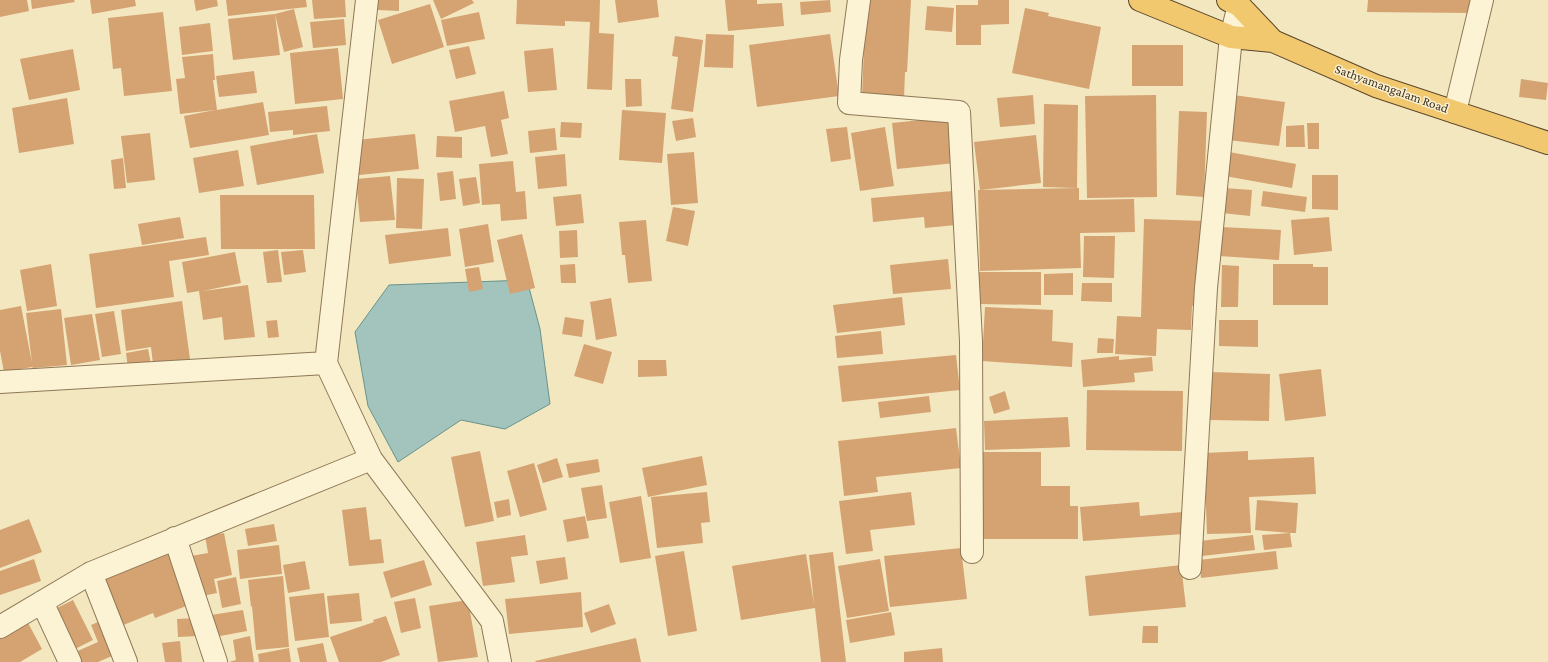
<svg xmlns="http://www.w3.org/2000/svg" width="1548" height="662" font-family="'Crimson Pro',serif">
  <style>
    .water { fill: #a3c4bd; stroke: #69938c }
    .building { fill: #d5a272 }
    .lines { fill: none; stroke-linecap: round; stroke-linejoin: round }
    .minor-casing { stroke: #8e7856; stroke-width: 24 }
    .trunk-casing { stroke: #5b452b; stroke-width: 24 }
    .minor { stroke: #fcf3d4; stroke-width: 22 }
    .trunk { stroke: #f2c86e; stroke-width: 22 }
    .labels { text-anchor: middle; stroke-width: 3; stroke-linejoin: round; paint-order: stroke }
    .street-label { font-size: 13px; fill: #3c2e1c; stroke: #f9f0d1 }
  </style>
  <rect width="100%" height="100%" fill="#f3e7c0"/>
  <path class="water" d="M527,280L540,329L550,404L505,429L461,420L398,462L368,406L355,332L389,285Z"/>
  <path class="building" d="M0,0H27L29,11L0,17Z
    M31,0H74L75,2L32,9Z
    M90,0H135L136,6L92,14Z
    M194,0H217L218,6L196,11Z
    M226,0H306L307,7L228,16Z
    M312,0H345L346,17L314,19Z
    M378,0H399V11L378,10Z
    M433,0H472L474,3L441,19Z
    M517,0H600L599,33L614,34L612,90L587,89L590,22L565,21V26L516,24Z
    M615,0H657L659,17L618,23Z
    M725,0H757V4L782,3L784,26L728,31Z
    M830,0L831,12L801,15L800,2Z
    M866,0H911L907,72H905L904,98L862,95Z
    M978,0H1009V24L981,25V45H956V5H978Z
    M1368,0H1471V13L1367,12Z
    M430,4L444,47L392,64L378,20Z
    M927,6L954,8L952,32L925,30Z
    M1025,8L1049,13L1048,16L1101,27L1089,89L1012,73Z
    M294,9L303,47L284,52L275,14L280,55L233,60L228,19L275,14Z
    M163,12L172,91L124,96L121,68L113,69L108,18Z
    M479,12L485,39L447,46L441,20Z
    M344,19L346,45L313,48L310,22Z
    M210,23L213,51L182,55L179,27Z
    M706,34L734,35L733,68L704,67Z
    M830,34L839,96L757,107L749,45Z
    M675,36L703,40L693,112L671,109L678,57L672,56Z
    M1132,45H1183V86H1132Z
    M469,46L476,74L456,79L449,50Z
    M338,48L343,99L295,104L290,53Z
    M553,48L557,90L528,92L524,51Z
    M73,49L80,90L29,100L20,59Z
    M213,54L215,80H213L217,110L263,102L269,135L190,148L184,116L215,110L180,114L176,79L185,78L182,57Z
    M254,71L257,93L219,97L216,76Z
    M625,79H641L642,106L626,107Z
    M1521,79L1548,83L1546,100L1519,97Z
    M504,91L509,118L501,120L508,154L491,157L485,126L455,132L449,101Z
    M1033,95L1035,124L1000,127L997,98Z
    M1156,95L1157,197L1087,198L1085,96Z
    M1233,95L1285,102L1279,146L1228,140Z
    M67,98L74,144L19,153L12,108Z
    M1044,104L1078,105L1077,188L1043,187Z
    M327,106L330,131L293,135V130L270,132L268,112Z
    M622,110L666,113L662,163L619,160Z
    M1179,111L1207,112L1204,197L1176,195Z
    M950,117L955,163L897,169L892,123Z
    M693,118L696,137L676,141L672,121Z
    M561,122L582,123L581,138L560,137Z
    M1307,123H1319V149H1308Z
    M1304,125L1305,147H1286V126Z
    M847,127L851,159L831,162L826,129Z
    M885,127L894,186L860,191L851,133Z
    M555,128L557,150L530,153L528,131Z
    M150,133L155,180L127,183L121,136Z
    M317,134L324,173L257,185L250,146Z
    M415,134L419,169L359,175L356,140Z
    M1036,135L1041,183L980,190L974,142Z
    M437,136L462,137V158L436,157Z
    M238,150L244,186L199,193L193,158Z
    M694,152L698,203L671,205L667,154Z
    M1229,152L1296,164L1292,188L1225,176Z
    M565,154L567,186L538,189L535,157Z
    M123,158L126,188L114,189L111,160Z
    M513,161L516,192L525,191L527,219L501,221L500,204L482,205L479,164Z
    M453,171L456,199L440,201L437,173Z
    M1312,175H1338V210L1312,209Z
    M390,176L395,220L360,222L356,179Z
    M476,177L480,203L463,206L459,179Z
    M397,178L424,179L422,229L396,228Z
    M1079,188V200L1134,199L1135,232L1080,233L1081,268L980,271L978,190Z
    M1224,188L1252,190L1250,216L1222,213Z
    M953,191L956,225L925,228L924,217L873,222L871,198Z
    M1263,191L1307,197L1305,212L1261,206Z
    M581,194L584,223L556,226L553,197Z
    M220,195H314L315,249H221Z
    M673,207L695,211L688,246L666,241Z
    M180,217L184,238L142,245L138,224Z
    M1329,217L1332,251L1294,255L1291,220Z
    M1144,219L1205,221L1202,307L1192,306L1191,330L1157,329L1156,356L1115,354L1117,316L1141,317Z
    M646,220L652,281L628,283L625,255H622L619,222Z
    M488,224L494,262L465,267L459,229Z
    M1221,227L1281,230L1279,260L1219,256Z
    M448,228L451,256L389,264L385,235Z
    M577,230L578,257L560,258L559,231Z
    M522,234L535,288L510,294L497,240Z
    M1084,236H1115L1114,278L1083,277Z
    M206,237L209,255L169,261L174,297L96,308L89,254Z
    M278,250L282,282L267,283L263,252Z
    M303,250L306,272L284,275L281,252Z
    M235,252L241,283L203,291L248,285L255,337L224,340L222,317L203,320L199,291L187,293L182,262Z
    M948,259L951,289L893,294L890,265Z
    M51,264L57,306L27,311L20,270Z
    M575,264L576,283H561L560,265Z
    M1273,264H1313V267H1328V305H1273Z
    M1222,265L1239,266L1238,307H1221Z
    M479,267L483,289L469,292L465,269Z
    M978,272H1041V305L978,304Z
    M1073,273V295H1044V274Z
    M1082,283H1112V302L1081,301Z
    M902,297L905,325L837,333L833,305Z
    M611,298L617,336L596,340L590,302Z
    M182,301L190,359L153,364L151,347L126,351L121,310Z
    M21,306L32,363L26,313L61,309L67,365L33,368L32,367L4,372L0,351V310Z
    M985,307L1053,310L1052,341L1073,343L1072,367L982,361Z
    M114,311L121,354L102,357L95,314Z
    M92,314L100,360L71,365L64,318Z
    M565,317L584,320L582,337L562,334Z
    M277,320L279,337L268,338L266,321Z
    M1219,320H1258V347L1219,346Z
    M881,331L883,354L837,358L835,336Z
    M1098,338L1114,339L1113,353H1097Z
    M584,344L612,352L603,384L574,376Z
    M148,349L151,364L128,368L126,353Z
    M956,355L960,390L842,402L838,366Z
    M1119,356V360L1152,357L1153,371L1134,373L1135,382L1083,387L1081,360Z
    M638,360H666L667,376L638,377Z
    M1321,369L1326,416L1285,421L1279,374Z
    M1211,372L1270,374L1269,421L1210,420Z
    M1087,390L1183,391L1182,451L1086,450Z
    M1005,391L1010,409L994,414L989,397Z
    M929,396L931,412L880,418L878,402Z
    M1068,417L1070,447L985,450L984,421Z
    M956,428L961,468L876,477L878,492L844,496L838,441Z
    M480,451L494,521L465,527L451,457Z
    M1248,451V460L1314,457L1316,494L1249,497L1251,533L1207,534L1204,453Z
    M983,452H1041V486H1070V506H1078V539H983Z
    M702,456L707,485L648,497L642,468Z
    M557,458L563,477L543,483L537,465Z
    M598,459L600,472L569,478L566,464Z
    M534,463L547,510L520,517L507,471Z
    M602,485L607,518L587,521L581,488Z
    M707,492L710,522L701,523L703,543L657,548L651,497Z
    M911,492L915,525L870,530L873,551L846,554L839,501Z
    M641,496L651,558L620,563L609,502Z
    M509,499L511,515L497,518L494,502Z
    M1257,500L1298,503L1296,533H1290L1292,547L1264,550L1262,535L1290,533L1255,530Z
    M1139,502L1140,516L1182,512L1184,534L1083,541L1080,507Z
    M366,507L370,540L381,539L384,563L349,566L342,510Z
    M585,516L589,538L567,542L563,520Z
    M29,519L42,552L0,568V530Z
    M274,524L277,541L248,546L245,529Z
    M224,533L232,575L214,579L217,593L198,597L191,556L208,553L205,536Z
    M525,535L528,555L511,557L515,582L483,586L476,542Z
    M1253,535L1255,550L1202,556L1200,541Z
    M279,545L282,574L240,579L237,550Z
    M961,548L967,599L890,607L884,556Z
    M173,551L194,603L155,618L153,613L121,626L101,574Z
    M684,551L697,631L668,636L655,556Z
    M1276,551L1278,569L1201,578L1199,560Z
    M833,552L846,662H821L815,608L741,620L732,566L806,554L814,604L809,555Z
    M565,557L568,579L540,584L536,561Z
    M34,559L41,581L0,595V571Z
    M880,559L889,611L847,618L838,566Z
    M424,560L432,585L391,598L383,572Z
    M305,561L310,589L288,593L283,565Z
    M1181,565L1186,607L1089,616L1085,576Z
    M283,576L289,647L256,650L252,606L251,607L248,580Z
    M236,577L241,604L222,608L217,581Z
    M581,592L583,627L509,634L505,599Z
    M324,593L329,637L295,641L289,597Z
    M359,593L362,621L330,624L327,596Z
    M415,598L421,628L401,633L394,602Z
    M73,600L93,640L75,649L55,609Z
    M468,600L478,657L438,662L429,606Z
    M609,604L616,624L591,633L584,613Z
    M243,610L247,631L215,637L211,615Z
    M891,612L895,635L850,643L846,620Z
    M386,616L400,655L381,662H339L330,637L374,622L373,620Z
    M197,618L198,636L178,637L177,619Z
    M105,619L119,653L98,662H77L73,653L98,642L91,625Z
    M28,623L42,649L20,662H0V639Z
    M1143,626H1158V643H1142Z
    M250,636L254,662H229L236,660L233,640Z
    M636,638L641,662H536L535,661Z
    M180,641L182,662H165L162,643Z
    M323,643L327,662H300L297,648Z
    M289,648L291,662H259L258,654Z
    M942,648L943,662H904V652Z"/>
  <g class="lines">
    <defs>
      <path id="minor" d="M367,0L326,363L371,459L492,621L500,662
        M859,0L851,60L849,103L959,112L971,341L972,552
        M1455,112L1482,0
        M0,382L326,363
        M175,538L216,662
        M1190,568L1206,288L1231,37L1239,5
        M91,573L126,662
        M42,602L70,662
        M0,627L91,573L371,459"/>
      <path id="trunk" d="M1140,0L1231,37L1273,41
        M1228,0L1239,5L1273,41L1376,86L1548,143"/>
    </defs>
    <use href="#minor" class="minor-casing"/>
    <use href="#trunk" class="trunk-casing"/>
    <use href="#minor" class="minor"/>
    <use href="#trunk" class="trunk"/>
  </g>
  <g class="labels">
    <g class="street-label">
      <text transform="translate(1392 88) rotate(20)" y="5">Sathyamangalam Road</text>
    </g>
  </g>
</svg>
